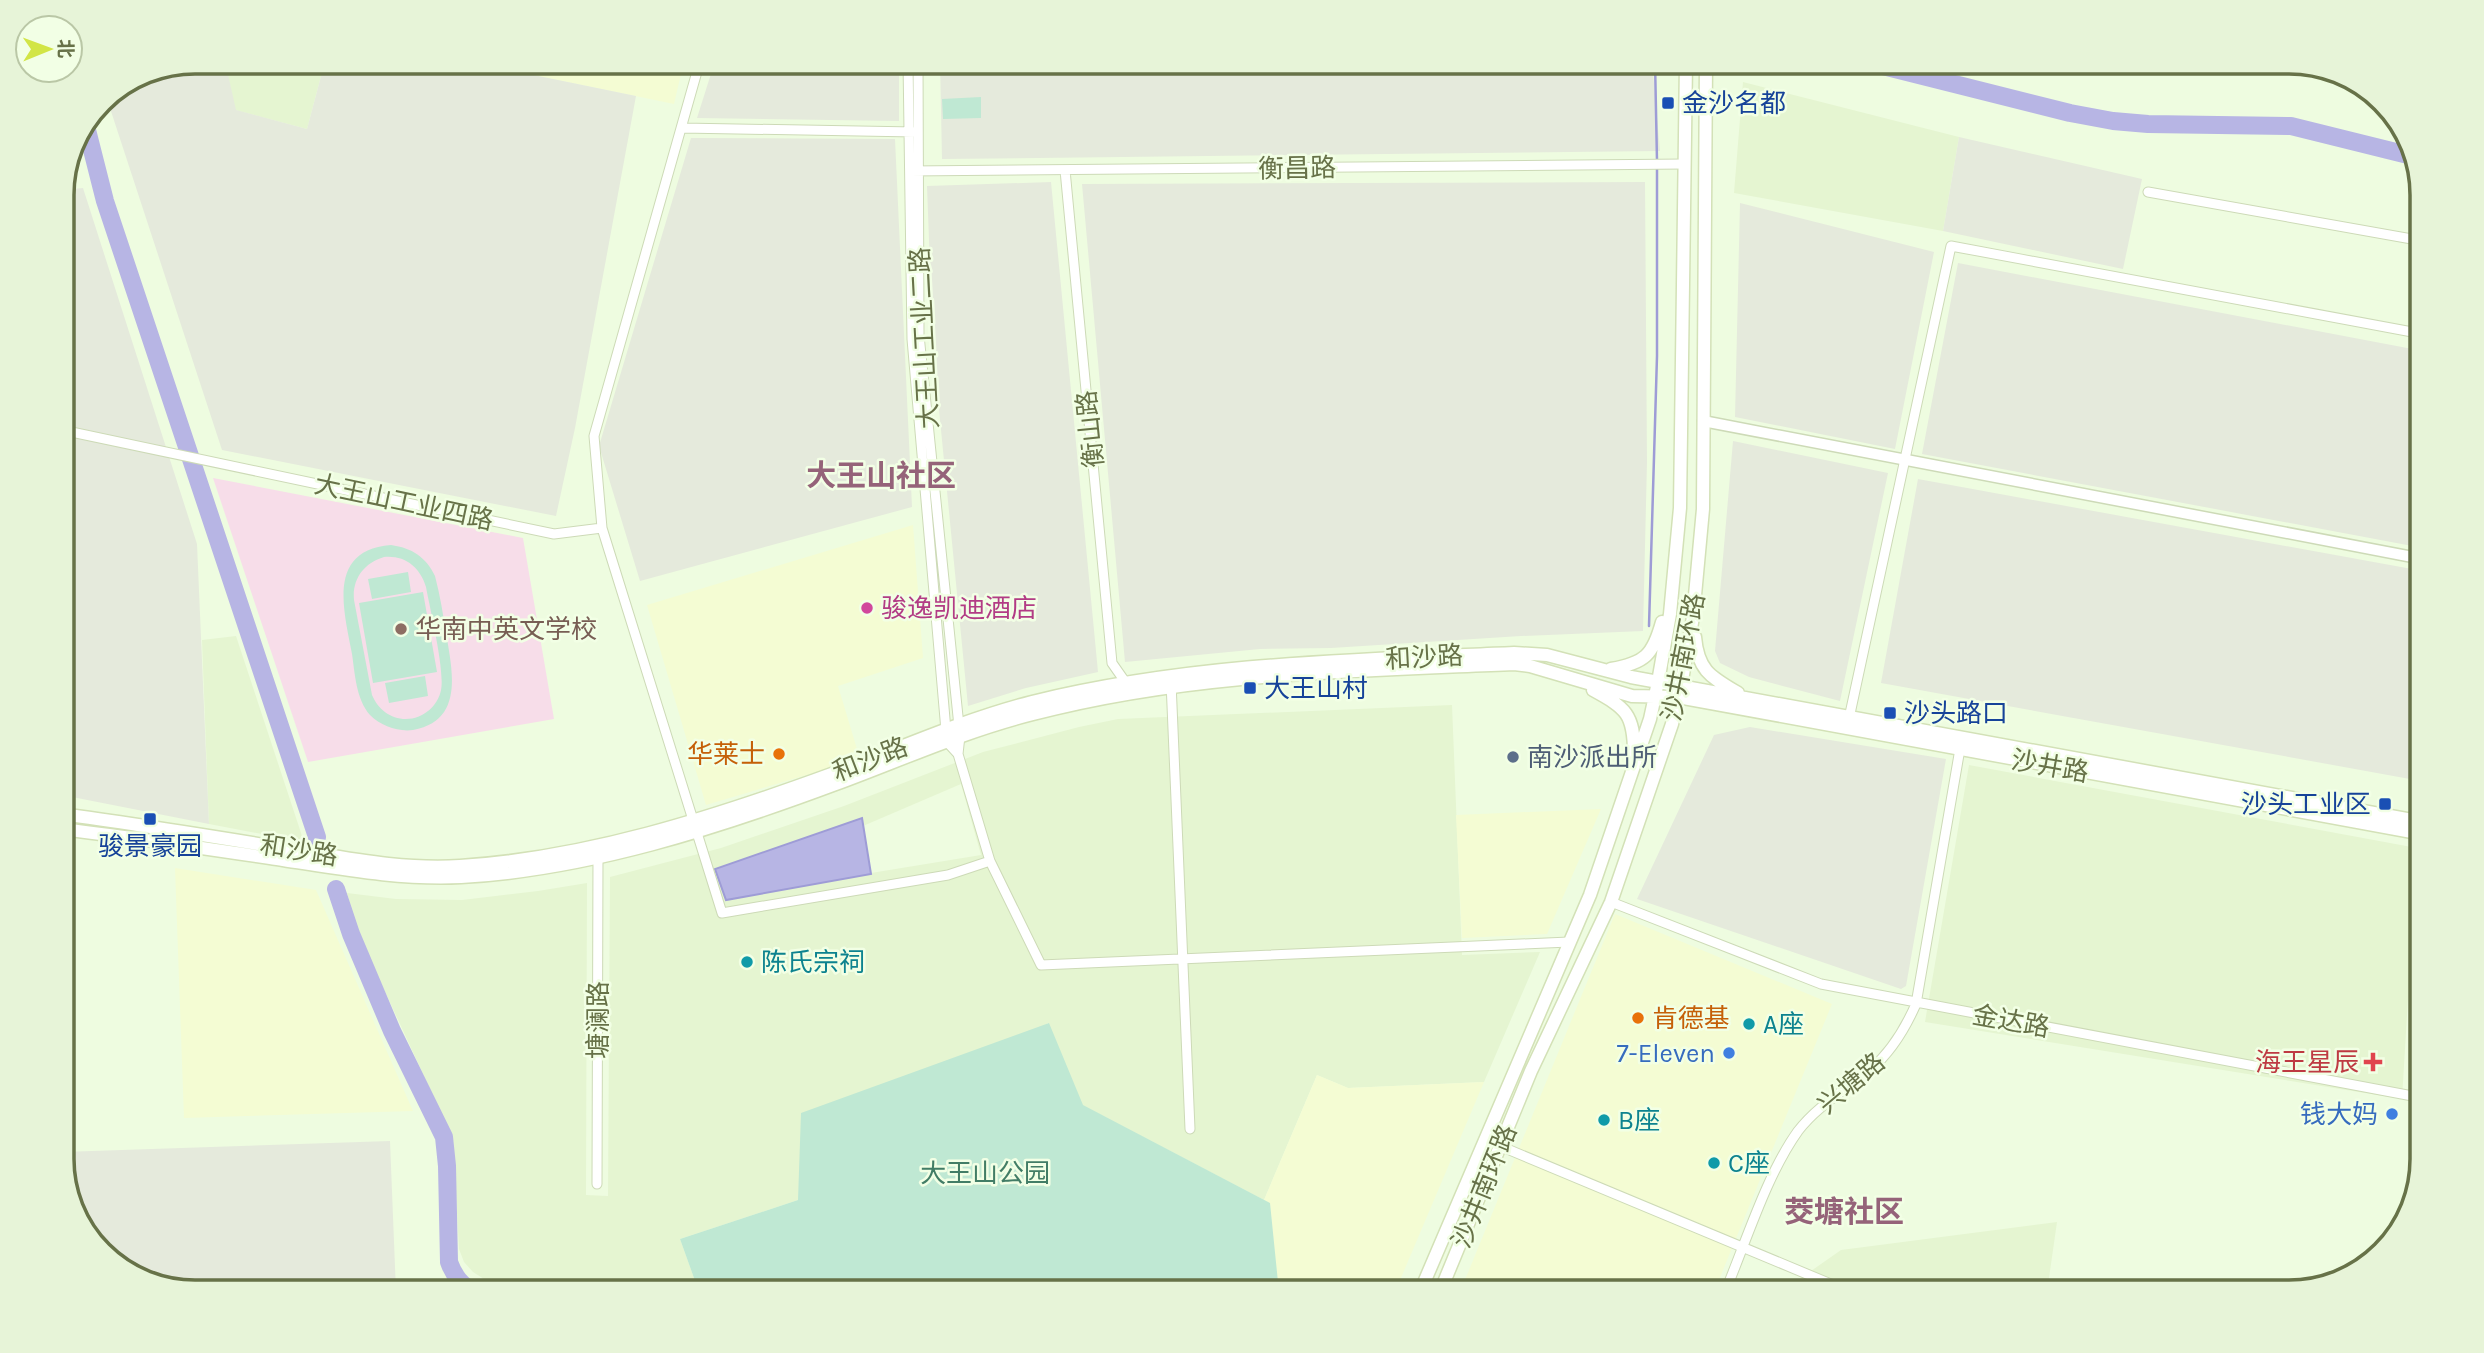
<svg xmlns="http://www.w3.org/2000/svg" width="2484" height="1353" font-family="Karla,'Noto Sans SC',sans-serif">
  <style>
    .residential { fill: #e5f5d1; fill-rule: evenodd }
    .commercial { fill: #f4fcd3 }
    .industrial { fill: #e5eadc }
    .education { fill: #f7dde9 }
    .green { fill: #bfe8d3; fill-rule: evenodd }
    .water { fill: #b7b5e4; stroke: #9e9cd6; stroke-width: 2 }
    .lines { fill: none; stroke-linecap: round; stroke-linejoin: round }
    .stream { stroke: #9e9cd6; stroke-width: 2.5 }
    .river { stroke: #b7b5e4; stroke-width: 18 }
    .minor-casing { stroke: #cddab7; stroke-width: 11 }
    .tertiary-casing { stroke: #cddab7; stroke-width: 13 }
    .secondary-casing { stroke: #d3e1b7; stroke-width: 15 }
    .minor { stroke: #fff; stroke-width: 9 }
    .tertiary { stroke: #fff; stroke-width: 10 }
    .secondary { stroke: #fff; stroke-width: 12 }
    .transit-dot { fill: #1a4fb4; stroke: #f2ffe5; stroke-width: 2.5 }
    .hotel-dot { fill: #d1479c; stroke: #f2ffe5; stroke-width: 2.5 }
    .education-dot { fill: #8d6e63; stroke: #f2ffe5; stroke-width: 2.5 }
    .food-dot { fill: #e8710a; stroke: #f2ffe5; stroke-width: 2.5 }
    .service-dot { fill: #5c6f8a; stroke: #f2ffe5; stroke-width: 2.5 }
    .culture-dot { fill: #0f9aa8; stroke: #f2ffe5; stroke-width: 2.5 }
    .shop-dot { fill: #3f7fe0; stroke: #f2ffe5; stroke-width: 2.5 }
    .health-dot { fill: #e0444e; stroke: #f2ffe5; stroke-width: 2.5 }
    .labels { text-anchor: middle; stroke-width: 5; stroke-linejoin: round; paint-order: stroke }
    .transit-label { font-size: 26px; fill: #164399; stroke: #f2ffe5; text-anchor: start }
    .street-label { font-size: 26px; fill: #677248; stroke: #f2ffe5 }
    .hotel-label { font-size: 26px; fill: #b23c85; stroke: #f2ffe5; text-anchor: start }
    .education-label { font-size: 26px; fill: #785e54; stroke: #f2ffe5; text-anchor: start }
    .food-label { font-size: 26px; fill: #c56008; stroke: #f2ffe5; text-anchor: end }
    .service-label { font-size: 26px; fill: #4e5e75; stroke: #f2ffe5; text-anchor: start }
    .culture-label { font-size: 26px; fill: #0d838f; stroke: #f2ffe5; text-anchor: start }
    .shop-label { font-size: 26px; fill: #366cbe; stroke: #f2ffe5; text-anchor: end }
    .health-label { font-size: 26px; fill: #be3a42; stroke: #f2ffe5; text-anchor: end }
    .park-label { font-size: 26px; fill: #427d66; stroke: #f2ffe5 }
    .quarter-label { font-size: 30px; font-weight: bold; fill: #956379; stroke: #f2ffe5 }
    .rim { fill: none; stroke: #677248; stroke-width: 3.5 }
  </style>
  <rect width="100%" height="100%" fill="#eefce0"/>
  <path class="residential" d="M225,61H325L307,129L235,110Z
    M1743,82L1959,137L1943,231L1734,193Z
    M236,636L304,842L209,824L202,640Z
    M1452,705L1462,955L1540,952L1484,1082L1348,1088L1317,1075L1264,1200L1082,1105L1048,1023L798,1200L680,1239L699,1292H578L555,1286L498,1282L484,1279L473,1272L464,1262L459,1249L453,1139L358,933L347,893L396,899L462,900L538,891L587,883L586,1195L608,1196L610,877L721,848L844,806L983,752L1079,727L1118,719ZM961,784L981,855L871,873L863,826Z
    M1969,765L2417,848L2402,1099L1925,1022Z
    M2057,1222L2047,1292H1781L1841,1250Z"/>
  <path class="commercial" d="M466,61H684L674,104Z
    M913,525L923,658L838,686L860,759L706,805L647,605Z
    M1601,809L1547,934L1462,938L1456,815Z
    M175,868L316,890L413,1111L184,1118Z
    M1615,914L1832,1004L1714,1292H1460Z
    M1317,1075L1348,1088L1484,1082L1395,1292H1290L1278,1287L1270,1204L1264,1200Z"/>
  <path class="industrial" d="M194,61H225L236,110L307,129L325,61H466L636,96L575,428L556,516L222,450L106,96L144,71Z
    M715,61H899V121L697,118Z
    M940,61H1652L1660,151L942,159Z
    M1959,137L2142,179L2123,269L1943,231Z
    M691,138L895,139L912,507L640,581L599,446Z
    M1051,182L1098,672L1026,688L968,706L933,348L927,186Z
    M1645,182L1647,462L1643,631L1521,636L1331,648L1260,649L1125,662L1082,184Z
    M83,188L197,544L209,824L62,795V190Z
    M1740,203L1934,252L1895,449L1735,417Z
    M1958,263L2423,351V548L1922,454Z
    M1733,441L1888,473L1840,701L1749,677L1720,663L1715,651Z
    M1918,479L2423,571L2421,781L1881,683Z
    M1750,727L1946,759L1906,986L1901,989L1637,899L1714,735Z
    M390,1141L396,1292H194L135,1278L84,1233L62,1168V1152Z"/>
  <path class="education" d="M213,478L523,538L554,719L308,762Z"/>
  <path class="green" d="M981,97V118L943,119L942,99Z
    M391,545C412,548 426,557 435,576C440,595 443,614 446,633C452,669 465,721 413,730C398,732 381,726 370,715C356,699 355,674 352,654C344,611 326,550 391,545ZM384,557C405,555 420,567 426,587C430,609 445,671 441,690C438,706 423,719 406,719C390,719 378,709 372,695L354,600C352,579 364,563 384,557Z
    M408,572L411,592L372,599L368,579Z
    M423,592L437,672L373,683L359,603Z
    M425,676L428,696L389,703L385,683Z
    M1049,1023L1083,1105L1270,1203L1279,1292H699L680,1239L798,1200L801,1113Z"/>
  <path class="water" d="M862,818L871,874L726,900L715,869Z"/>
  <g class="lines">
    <path class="stream" d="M1655,61L1657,161
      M1649,626L1657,356V168"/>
    <path class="river" d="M1863,61L2070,113L2113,121L2148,124L2291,126L2412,156
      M87,130L105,201L317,837
      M336,889L351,934L392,1031L444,1137L447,1166L449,1262C454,1276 461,1285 474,1292"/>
    <defs>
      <path id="minor" d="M700,61L594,436L602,528L722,913L948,875L990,861
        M908,61L912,339L947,742L958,754
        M918,61L919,335L960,736L958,754L990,861L1041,965L1569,942
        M682,128L915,132
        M1065,170L1112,663L1126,683
        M910,171L1685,164
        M2148,192L2423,241
        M62,430L554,534L602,528
        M1171,682L1190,1129
        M1848,723L1951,246L2423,334
        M1611,902L1821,984L2423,1098
        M1500,1146L1850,1292
        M597,1184L598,856
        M1725,1292C1746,1242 1767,1174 1798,1131C1818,1105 1846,1090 1871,1069C1892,1051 1905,1029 1916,1004L1961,743"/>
      <path id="tertiary" d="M1703,421L2423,559"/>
      <path id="secondary" d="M1695,637C1698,671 1711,677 1738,693
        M1611,669C1645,663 1653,655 1662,622
        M1593,690C1626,708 1634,714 1634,753
        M62,814C136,824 209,836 283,848C342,857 401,870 460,866C586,858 711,818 829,775C896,750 962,720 1032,702C1190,663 1352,660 1514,653L1547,655L1631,677L2423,822
        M62,829C136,838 209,849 283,860C342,869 401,880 461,877C587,870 718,828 836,784C901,760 965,731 1033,714C1189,673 1353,671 1514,664L1530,666L1632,696L1678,697L2423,834
        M1420,1292L1590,895L1650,719L1658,682L1670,614L1680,508L1686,61
        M1440,1292L1531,1071L1611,902L1672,724L1681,686L1693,617L1703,509L1706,61"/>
    </defs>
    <use href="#minor" class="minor-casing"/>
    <use href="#tertiary" class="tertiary-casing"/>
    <use href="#secondary" class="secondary-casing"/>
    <use href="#minor" class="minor"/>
    <use href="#tertiary" class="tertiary"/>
    <use href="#secondary" class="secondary"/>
  </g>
  <g class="transit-dot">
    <rect x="1661" y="96" width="14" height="14" rx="3.5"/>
    <rect x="1243" y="681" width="14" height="14" rx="3.5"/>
    <rect x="1883" y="706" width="14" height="14" rx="3.5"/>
    <rect x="2378" y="797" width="14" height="14" rx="3.5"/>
    <rect x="143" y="812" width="14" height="14" rx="3.5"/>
  </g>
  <circle class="hotel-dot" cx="867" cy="608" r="7"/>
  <circle class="education-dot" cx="401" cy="629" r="7"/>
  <g class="food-dot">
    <circle cx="779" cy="754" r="7"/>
    <circle cx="1638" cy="1018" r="7"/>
  </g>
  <circle class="service-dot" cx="1513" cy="757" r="7"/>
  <g class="culture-dot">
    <circle cx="747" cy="962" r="7"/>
    <circle cx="1749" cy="1024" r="7"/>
    <circle cx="1604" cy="1120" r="7"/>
    <circle cx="1714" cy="1163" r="7"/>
  </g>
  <g class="shop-dot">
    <circle cx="1729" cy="1053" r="7"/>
    <circle cx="2392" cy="1114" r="7"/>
  </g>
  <path class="health-dot" d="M2369.5 1051.5h7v7h7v7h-7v7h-7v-7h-7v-7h7z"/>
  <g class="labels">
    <g class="transit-label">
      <text x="1682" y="112">金沙名都</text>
      <text x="1264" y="697">大王山村</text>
      <text x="1904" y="722">沙头路口</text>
      <text x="2371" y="813" text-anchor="end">沙头工业区</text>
      <text x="150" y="855" text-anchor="middle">骏景豪园</text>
    </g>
    <g class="street-label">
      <text transform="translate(1297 168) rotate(-1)" y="9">衡昌路</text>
      <text transform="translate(924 338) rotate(-93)" y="9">大王山工业二路</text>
      <text transform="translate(1090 429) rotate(-96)" y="9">衡山路</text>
      <text transform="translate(404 502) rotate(12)" y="9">大王山工业四路</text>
      <text transform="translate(1424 657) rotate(-3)" y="9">和沙路</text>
      <text transform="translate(1683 657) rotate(-79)" y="9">沙井南环路</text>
      <text transform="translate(870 759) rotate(-21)" y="9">和沙路</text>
      <text transform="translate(2050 766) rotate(10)" y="9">沙井路</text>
      <text transform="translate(299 850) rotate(9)" y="9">和沙路</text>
      <text transform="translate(598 1020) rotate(-90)" y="9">塘澜路</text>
      <text transform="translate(2011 1021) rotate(10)" y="9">金达路</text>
      <text transform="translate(1851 1083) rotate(-40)" y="9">兴塘路</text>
      <text transform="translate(1484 1186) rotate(-68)" y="9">沙井南环路</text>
    </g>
    <g class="hotel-label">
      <text x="881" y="617">骏逸凯迪酒店</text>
    </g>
    <g class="education-label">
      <text x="415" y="638">华南中英文学校</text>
    </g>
    <g class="food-label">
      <text x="765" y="763">华莱士</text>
      <text x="1652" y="1027" text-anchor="start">肯德基</text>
    </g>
    <g class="service-label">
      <text x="1527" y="766">南沙派出所</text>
    </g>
    <g class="culture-label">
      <text x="761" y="971">陈氏宗祠</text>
      <text x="1763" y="1033">A座</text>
      <text x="1618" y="1129">B座</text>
      <text x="1728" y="1172">C座</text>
    </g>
    <g class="shop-label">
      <text x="1715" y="1062">7-Eleven</text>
      <text x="2378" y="1123">钱大妈</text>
    </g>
    <g class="health-label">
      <text x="2359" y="1071">海王星辰</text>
    </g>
    <g class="park-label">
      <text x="985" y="1182">大王山公园</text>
    </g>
    <g class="quarter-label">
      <text x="881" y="486">大王山社区</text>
      <text x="1844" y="1222">茭塘社区</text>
    </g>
  </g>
  <path d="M0 0H2484V1353H0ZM195 74H2289A121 121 0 0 1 2410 195V1159A121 121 0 0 1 2289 1280H195A121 121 0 0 1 74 1159V195A121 121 0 0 1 195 74Z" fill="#e7f4d8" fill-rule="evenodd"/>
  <path class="rim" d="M195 74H2289A121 121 0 0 1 2410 195V1159A121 121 0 0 1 2289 1280H195A121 121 0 0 1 74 1159V195A121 121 0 0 1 195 74Z"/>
  <g transform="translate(49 49) rotate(89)"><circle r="33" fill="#f2ffe5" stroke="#bac7a6" stroke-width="2"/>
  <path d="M0-5L12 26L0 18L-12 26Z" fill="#d2e546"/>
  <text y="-10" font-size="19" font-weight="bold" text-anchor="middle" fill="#677248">北</text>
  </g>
</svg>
